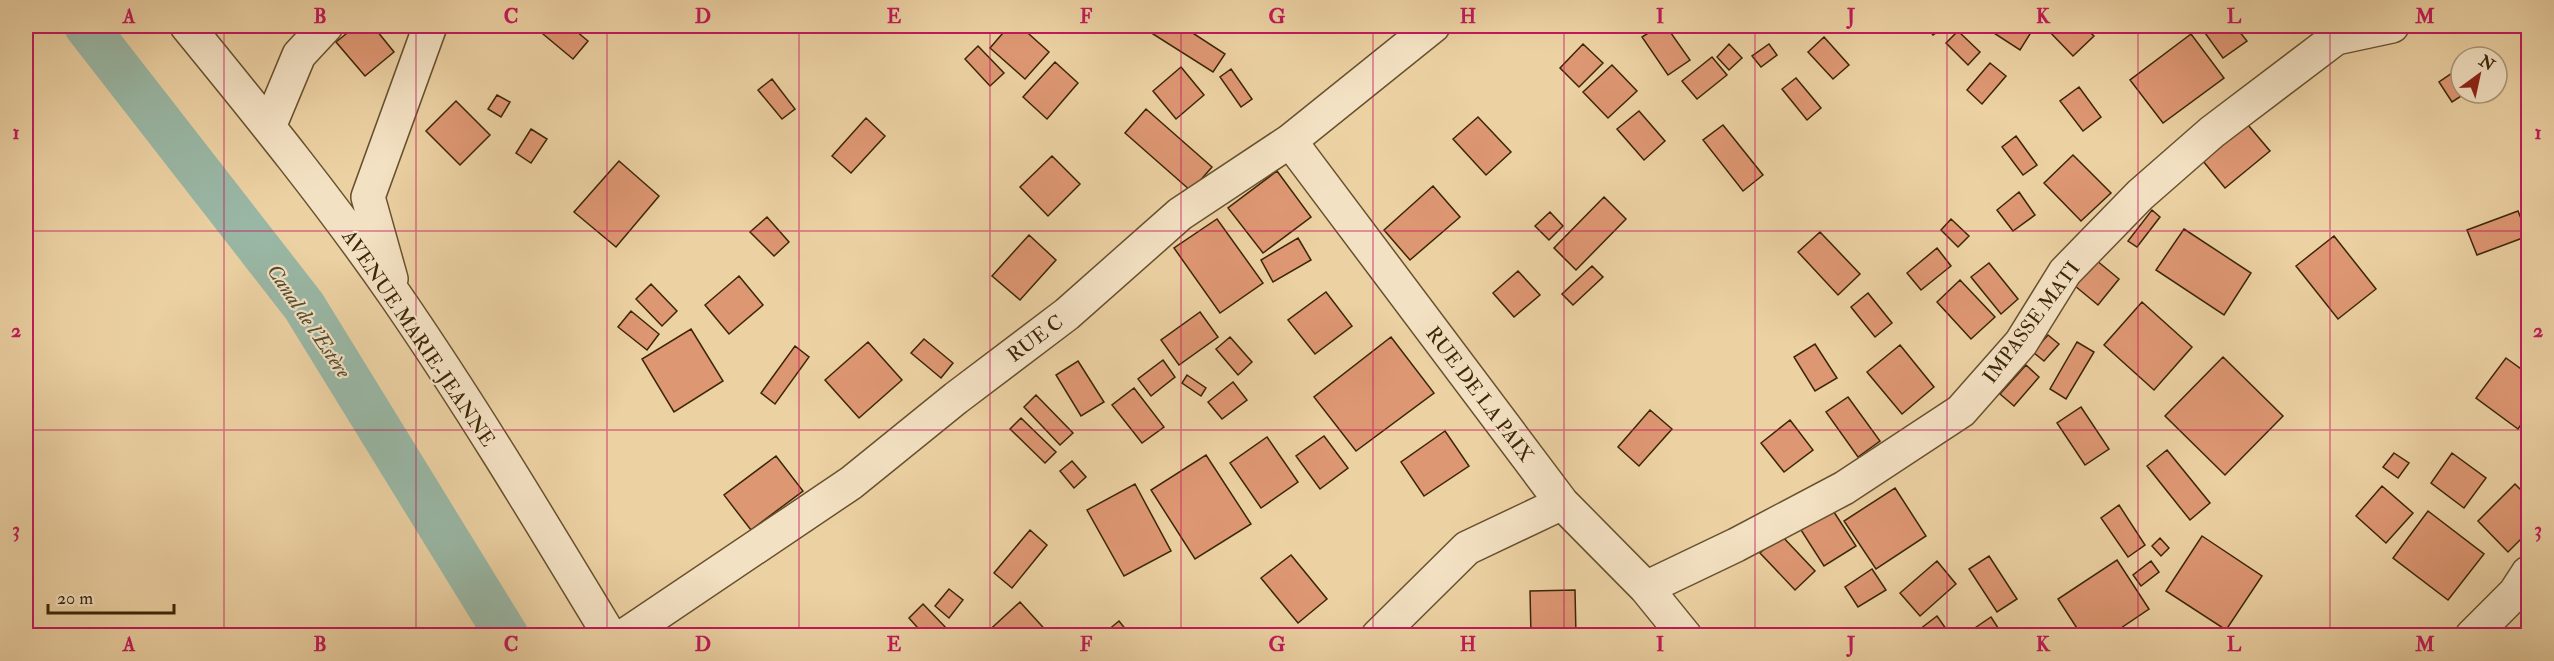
<svg xmlns="http://www.w3.org/2000/svg" width="2554" height="661" font-family="'IM FELL Double Pica',serif">
  <style>
    .lines { fill: none; stroke-linecap: round; stroke-linejoin: round }
    .canal { stroke: #99b7a5; stroke-width: 44 }
    .building { fill: #de9773; stroke: #3b2607; stroke-width: 1.5 }
    .minor-casing { stroke: #67512e; stroke-width: 36 }
    .minor { stroke: #f3e1c3; stroke-width: 33 }
    .grid { fill: none; stroke: #c2185b; stroke-width: 1.5; stroke-opacity: 0.55 }
    .labels { text-anchor: middle; stroke-width: 4.5; stroke-linejoin: round; paint-order: stroke }
    .street-label { font-size: 20px; fill: #3b2607; stroke: #f3e1c3 }
    .water-label { font-size: 21px; font-style: italic; fill: #524a2e; stroke: #f3e1c3 }
    .neatline { fill: none; stroke: #c2185b; stroke-width: 2 }
    .grid-label { font-size: 20px; text-anchor: middle; font-weight: bold; fill: #c2185b }
  </style>
  <rect width="100%" height="100%" fill="#ecd1a3"/>
  <filter id="stains"><feTurbulence type="fractalNoise" baseFrequency=".00333" numOctaves="4"/><feColorMatrix values="0 0 0 0 .2 0 0 0 0 .09 0 0 0 0 .02 0 0 0 .5 -.17"/></filter>
  <radialGradient id="worn" r=".72"><stop offset=".6" stop-color="#630" stop-opacity="0"/><stop offset="1" stop-color="#630" stop-opacity=".3"/></radialGradient>
  <g class="lines">
    <path class="canal" d="M86,26L304,306L507,636"/>
  </g>
  <path class="building" d="M356,26H373L394,52L365,76L336,42Z
    M551,26H570L588,41L573,59L543,34Z
    M1009,26H1020L1049,52L1025,79L990,48Z
    M1159,26H1182L1225,54L1213,72L1153,34Z
    M1659,26H1666L1690,60L1668,75L1642,37Z
    M1926,26H1946L1933,35Z
    M1983,26H2035L2020,50Z
    M2044,26H2083L2094,36L2073,56Z
    M2200,26H2235L2247,41L2223,58Z
    M1958,31L1980,52L1968,65L1946,43Z
    M2191,34L2224,78L2163,123L2130,80Z
    M1824,37L1849,65L1833,79L1808,52Z
    M1583,44L1603,63L1579,87L1560,68Z
    M1729,44L1742,58L1729,70L1717,57Z
    M1769,44L1777,55L1761,67L1752,56Z
    M978,46L1004,73L990,86L965,59Z
    M1712,57L1727,75L1697,99L1682,81Z
    M1055,62L1078,83L1047,119L1023,97Z
    M1990,63L2006,76L1982,104L1967,90Z
    M1612,65L1637,91L1608,118L1583,92Z
    M1181,67L1204,95L1176,119L1153,91Z
    M2461,67V93H2466L2452,102L2439,82Z
    M1231,69L1252,99L1241,107L1220,77Z
    M1796,78L1821,108L1807,120L1782,89Z
    M772,79L795,109L782,119L758,90Z
    M2079,87L2101,117L2083,131L2060,101Z
    M497,95L510,102L501,117L488,109Z
    M456,101L490,135L460,165L426,131Z
    M1146,109L1212,167L1191,191L1125,133Z
    M1639,111L1665,141L1644,160L1617,129Z
    M1478,117L1511,152L1486,175L1453,139Z
    M866,118L885,136L851,173L832,156Z
    M1723,125L1763,175L1743,191L1703,140Z
    M2248,125L2270,151L2225,188L2203,161Z
    M531,129L547,139L531,163L516,153Z
    M2016,136L2037,165L2023,175L2002,147Z
    M2073,155L2111,193L2081,221L2044,183Z
    M1052,156L1080,184L1048,216L1020,187Z
    M619,161L659,196L616,247L574,212Z
    M1277,171L1311,217L1263,253L1228,208Z
    M1433,186L1460,217L1410,260L1384,230Z
    M2019,192L2035,215L2013,231L1997,210Z
    M1604,197L1626,219L1576,270L1554,248Z
    M2152,210L2160,217L2137,247L2128,241Z
    M2518,211L2528,236L2477,255L2467,230Z
    M1550,212L1563,226L1549,240L1535,226Z
    M767,217L789,242L774,256L750,232Z
    M1217,219L1263,283L1220,313L1174,248Z
    M1951,219L1969,236L1958,247L1941,230Z
    M2184,229L2251,273L2224,315L2156,270Z
    M1820,232L1860,274L1838,295L1798,252Z
    M1029,235L1056,260L1020,300L992,276Z
    M2334,236L2376,289L2338,319L2296,266Z
    M1298,238L1311,260L1273,282L1261,260Z
    M1937,248L1951,266L1921,290L1907,273Z
    M2096,260L2119,279L2098,305L2075,286Z
    M1989,263L2018,299L2001,314L1971,277Z
    M1592,266L1603,277L1573,305L1562,294Z
    M1518,271L1540,295L1514,317L1493,293Z
    M739,276L763,305L729,334L705,305Z
    M1960,280L1995,317L1971,339L1937,302Z
    M651,284L677,311L662,326L636,299Z
    M1326,292L1352,326L1315,354L1288,320Z
    M1868,293L1892,323L1875,337L1851,307Z
    M2142,302L2192,347L2154,390L2104,345Z
    M631,311L659,334L647,350L618,327Z
    M1200,312L1218,337L1179,365L1161,340Z
    M691,329L723,381L674,412L642,359Z
    M2048,335L2059,344L2044,361L2033,352Z
    M1230,337L1252,362L1238,375L1216,349Z
    M1391,337L1434,393L1356,451L1314,397Z
    M924,339L953,363L941,378L911,353Z
    M868,342L902,380L859,418L825,380Z
    M2077,342L2094,352L2066,399L2050,389Z
    M1815,344L1837,378L1815,391L1794,357Z
    M1900,345L1934,387L1902,414L1867,372Z
    M795,346L809,357L775,404L761,393Z
    M2223,357L2283,416L2225,475L2165,416Z
    M2506,358L2528,374V415L2518,429L2476,398Z
    M1163,360L1175,377L1151,396L1138,379Z
    M1078,361L1104,402L1081,416L1056,375Z
    M2026,365L2039,377L2014,406L2000,394Z
    M1187,375L1206,388L1201,396L1182,383Z
    M1233,382L1247,400L1222,419L1208,402Z
    M1134,388L1164,427L1142,443L1112,405Z
    M1036,395L1073,433L1060,445L1024,407Z
    M1848,397L1880,441L1858,457L1826,412Z
    M2081,407L2109,449L2085,465L2057,423Z
    M1650,410L1672,429L1639,466L1618,447Z
    M1021,418L1056,452L1045,463L1010,429Z
    M1790,420L1813,450L1784,472L1761,443Z
    M1445,431L1469,466L1424,496L1401,462Z
    M1324,436L1348,468L1320,489L1296,456Z
    M1267,437L1298,482L1261,508L1230,463Z
    M2167,450L2210,503L2190,520L2147,466Z
    M2394,453L2409,463L2398,478L2383,467Z
    M2452,453L2486,478L2464,508L2431,483Z
    M1206,455L1251,524L1195,559L1151,490Z
    M776,456L803,491L751,530L724,495Z
    M1072,461L1086,477L1074,488L1060,471Z
    M1135,484L1171,551L1124,576L1087,510Z
    M2515,484L2528,497V532L2508,552L2478,521Z
    M2382,486L2413,513L2386,543L2356,516Z
    M1895,488L1926,536L1876,569L1844,521Z
    M2119,505L2145,545L2128,557L2101,518Z
    M1832,509L1856,546L1824,566L1801,530Z
    M2428,511L2484,554L2448,600L2393,558Z
    M1030,530L1047,545L1012,588L994,573Z
    M1780,534L1815,571L1795,590L1760,553Z
    M2202,536L2262,576L2226,630L2166,591Z
    M2160,538L2169,548L2161,556L2152,546Z
    M1291,555L1327,599L1298,623L1261,578Z
    M1989,556L2017,599L1997,612L1969,569Z
    M2117,560L2149,609L2109,636H2082L2058,599Z
    M1937,561L1956,584L1920,616L1900,593Z
    M2151,561L2159,572L2141,586L2133,575Z
    M1872,569L1886,590L1858,607L1845,587Z
    M949,589L963,600L949,618L935,606Z
    M1575,590L1576,636H1531L1530,591Z
    M1020,602L1051,636H983Z
    M923,604L949,631L944,636H925L909,618Z
    M1937,616L1951,636H1911Z
    M1991,617L2002,634L1963,636Z
    M1119,621L1131,636H1101Z"/>
  <g class="lines">
    <defs>
      <path id="minor" d="M187,26C259,114 332,204 397,298C472,407 541,522 610,636
        M269,127L299,55L326,26
        M1290,141L1562,503L1646,588L1685,636
        M391,279L368,197L430,26
        M1646,588L1736,545L1844,488L1961,411L2021,343L2065,272L2140,195L2212,132L2336,38L2392,26
        M624,636L851,483L956,398L1067,314L1180,214L1290,141L1433,26
        M1378,636L1467,548L1562,503
        M2472,636L2515,593L2528,573"/>
    </defs>
    <use href="#minor" class="minor-casing"/>
    <use href="#minor" class="minor"/>
  </g>
  <path class="grid" d="M224,26V636M416,26V636M607,26V636M799,26V636M990,26V636M1181,26V636M1373,26V636M1564,26V636M1755,26V636M1947,26V636M2138,26V636M2330,26V636M26,231H2528M26,430H2528"/>
  <g class="labels">
    <g class="street-label">
      <text transform="translate(2031 322) rotate(-53)" y="7">IMPASSE MATI</text>
      <text transform="translate(419 338) rotate(56)" y="7">AVENUE MARIE-JEANNE</text>
      <text transform="translate(1035 338) rotate(-37)" y="7">RUE C</text>
      <text transform="translate(1480 394) rotate(53)" y="7">RUE DE LA PAIX</text>
    </g>
    <g class="water-label">
      <text transform="translate(309 321) rotate(56)" y="7">Canal de l'Estère</text>
    </g>
  </g>
  <rect width="2554" height="661" fill="none" stroke="#ecd1a3" stroke-width="66"/>
  <g transform="translate(2479 75) rotate(33)"><circle r="28" fill="#f3e1c3" stroke="#a99678" stroke-width="1.5"/>
  <path d="M0-4.5L10 22L0 15L-10 22Z" fill="#8f2418"/>
  <text y="-9" font-size="16" font-weight="bold" text-anchor="middle" fill="#3b2607">N</text>
  </g>
  <path d="M48 604v9h126v-9" fill="none" stroke="#3b2607" stroke-width="3"/>
  <text x="57" y="604" font-size="18" fill="#3b2607" stroke="#f3e1c3" stroke-width="4.5" paint-order="stroke">20 m</text>
  <rect x="33" y="33" width="2488" height="595" class="neatline"/>
  <g class="grid-label">
    <text x="129" y="23">A</text>
    <text x="320" y="23">B</text>
    <text x="511" y="23">C</text>
    <text x="703" y="23">D</text>
    <text x="894" y="23">E</text>
    <text x="1086" y="23">F</text>
    <text x="1277" y="23">G</text>
    <text x="1468" y="23">H</text>
    <text x="1660" y="23">I</text>
    <text x="1851" y="23">J</text>
    <text x="2043" y="23">K</text>
    <text x="2234" y="23">L</text>
    <text x="2425" y="23">M</text>
    <text x="16" y="139">1</text>
    <text x="2538" y="139">1</text>
    <text x="16" y="337">2</text>
    <text x="2538" y="337">2</text>
    <text x="16" y="536">3</text>
    <text x="2538" y="536">3</text>
    <text x="129" y="651">A</text>
    <text x="320" y="651">B</text>
    <text x="511" y="651">C</text>
    <text x="703" y="651">D</text>
    <text x="894" y="651">E</text>
    <text x="1086" y="651">F</text>
    <text x="1277" y="651">G</text>
    <text x="1468" y="651">H</text>
    <text x="1660" y="651">I</text>
    <text x="1851" y="651">J</text>
    <text x="2043" y="651">K</text>
    <text x="2234" y="651">L</text>
    <text x="2425" y="651">M</text>
  </g>
  <rect width="100%" height="100%" filter="url(#stains)"/>
  <rect width="100%" height="100%" fill="url(#worn)"/>
</svg>
